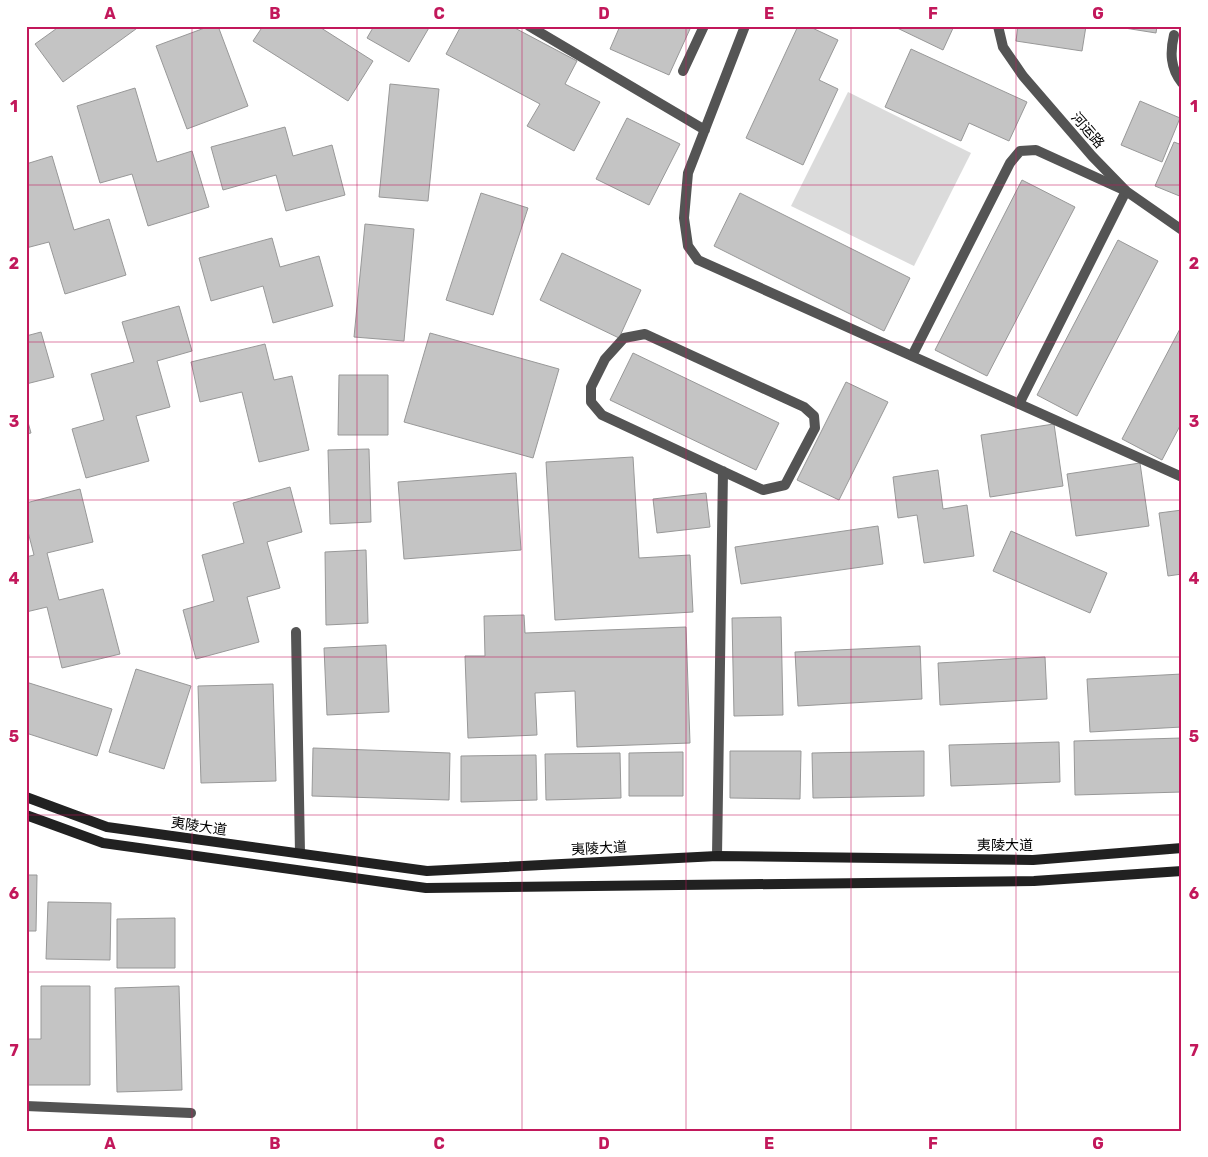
<svg xmlns="http://www.w3.org/2000/svg" width="1208" height="1157" font-family="Rubik,'Noto Sans SC',sans-serif">
  <style>
    .green { fill: #dbdbdb }
    .building { fill: #c4c4c4; stroke: #989898 }
    .lines { fill: none; stroke-linecap: round; stroke-linejoin: round }
    .lane { stroke: #545454; stroke-width: 10 }
    .street { stroke: #545454; stroke-width: 10 }
    .secondary { stroke: #212121; stroke-width: 10 }
    .grid { fill: none; stroke: #c2185b; stroke-width: 1; stroke-opacity: 0.55 }
    .labels { text-anchor: middle; stroke-width: 4; stroke-linejoin: round; paint-order: stroke }
    .street-label { font-size: 14px; fill: #000; stroke: #fff }
    .neatline { fill: none; stroke: #c2185b; stroke-width: 2 }
    .grid-label { font-size: 16px; text-anchor: middle; font-weight: bold; fill: #c2185b }
  </style>
  <rect width="100%" height="100%" fill="#fff"/>
  <path class="green" d="M848,92L971,153L914,266L791,206Z"/>
  <path class="building" d="M60,26H140L63,82L35,44Z
    M210,26H218L248,106L187,129L156,46Z
    M263,26H318L373,61L348,101L253,41Z
    M374,26H430L409,62L367,38Z
    M461,26H511L577,61L565,84L600,102L574,151L527,126L540,104L446,54Z
    M620,26H684L690,29L669,75L610,49Z
    M798,26H808L838,40L819,80L838,89L803,165L746,138Z
    M893,26H954L943,50Z
    M1018,26H1086L1082,51L1016,41Z
    M1112,26H1157L1156,33Z
    M911,49L1027,102L1009,141L969,123L961,141L885,107Z
    M390,84L439,89L428,201L379,197Z
    M135,88L157,162L192,151L209,207L148,226L132,174L100,183L77,106Z
    M1140,101L1180,118L1162,162L1121,145Z
    M627,118L680,144L649,205L596,179Z
    M285,127L293,156L332,145L345,195L286,211L276,175L223,190L211,147Z
    M1174,142L1182,145V197L1155,186Z
    M52,156L74,230L109,219L126,275L65,294L49,242L26,248V164Z
    M1022,180L1075,207L987,376L935,350Z
    M481,193L528,208L493,315L446,300Z
    M740,193L910,278L884,331L714,246Z
    M365,224L414,229L404,341L354,337Z
    M272,238L280,267L319,256L333,306L273,323L263,286L211,301L199,258Z
    M1118,240L1158,261L1077,416L1037,395Z
    M562,253L641,290L619,338L540,300Z
    M179,306L192,351L157,361L170,407L136,416L149,461L86,478L72,429L104,420L91,374L134,362L122,322Z
    M1182,325V422L1162,460L1122,439Z
    M41,332L54,377L26,384V336Z
    M430,333L559,369L533,458L404,422Z
    M265,344L274,380L292,376L309,450L259,462L242,392L200,402L191,362Z
    M633,353L779,423L756,470L610,400Z
    M339,375H388V435H338Z
    M846,382L888,402L839,500L797,480Z
    M26,415L31,433L26,434Z
    M1054,424L1063,486L990,497L981,435Z
    M369,449L371,522L330,524L328,450Z
    M633,457L639,558L690,555L693,612L555,620L546,462Z
    M1140,463L1149,526L1076,536L1067,474Z
    M938,470L943,509L967,505L974,556L924,563L917,515L898,518L893,477Z
    M516,473L521,550L404,559L398,482Z
    M290,487L302,532L267,542L280,588L247,597L259,642L196,659L183,610L214,601L202,555L244,543L233,503Z
    M80,489L93,542L47,553L59,600L103,589L120,654L62,668L47,607L26,612V557L34,555L26,524V503Z
    M706,493L710,527L657,533L653,499Z
    M1182,510V574L1168,576L1159,513Z
    M878,526L883,564L741,584L735,547Z
    M1011,531L1107,573L1090,613L993,571Z
    M366,550L368,623L326,625L325,552Z
    M524,615L525,633L686,627L690,743L577,747L575,691L535,693L537,735L468,738L465,656H485L484,616Z
    M781,617L783,715L734,716L732,618Z
    M386,645L389,712L327,715L324,648Z
    M920,646L922,699L798,706L795,652Z
    M1045,657L1047,699L940,705L938,663Z
    M136,669L191,686L164,769L109,752Z
    M1182,674V727L1090,732L1087,679Z
    M26,682L112,709L97,756L26,733Z
    M273,684L276,781L201,783L198,686Z
    M1182,738V792L1075,795L1074,741Z
    M1059,742L1060,782L951,786L949,745Z
    M313,748L450,753L449,800L312,796Z
    M730,751H801L800,799L730,798Z
    M924,751V796L813,798L812,753Z
    M683,752V796H629V753Z
    M620,753L621,798L546,800L545,754Z
    M536,755L537,800L461,802V756Z
    M26,875H37L36,931H26Z
    M48,902L111,903L110,960L46,959Z
    M175,918V968H117V919Z
    M41,986H90V1085H26V1039H41Z
    M179,986L182,1090L117,1092L115,988Z"/>
  <g class="lines">
    <path class="lane" d="M529,26L705,130
      M745,26L688,173L684,218L688,246L698,260L1182,477
      M1174,35C1170,52 1170,68 1182,83
      M683,71L704,26
      M645,334L804,407L814,416L815,428L785,485L763,490L602,415L591,402V387L605,359L624,338Z
      M912,356L1010,163L1020,151L1036,150L1126,191L1019,404
      M717,856L723,471"/>
    <path class="street" d="M998,26L1003,47L1023,76L1092,156L1126,191L1182,230
      M296,632L300,853
      M26,1106L191,1113"/>
    <path class="secondary" d="M26,797L107,827L427,871L717,856L1033,860L1182,848
      M26,815L103,843L426,888L1034,881L1182,871"/>
  </g>
  <path class="grid" d="M192,26V1131M357,26V1131M522,26V1131M686,26V1131M851,26V1131M1016,26V1131M26,185H1182M26,342H1182M26,500H1182M26,657H1182M26,815H1182M26,972H1182"/>
  <g class="labels">
    <g class="street-label">
      <text transform="translate(1088 130) rotate(49)" y="5">河运路</text>
      <text transform="translate(199 826) rotate(8)" y="5">夷陵大道</text>
      <text x="1005" y="850">夷陵大道</text>
      <text transform="translate(599 848) rotate(-3)" y="5">夷陵大道</text>
    </g>
  </g>
  <rect width="1208" height="1157" fill="none" stroke="#ffffff" stroke-width="55"/>
  <rect x="28" y="28" width="1152" height="1102" class="neatline"/>
  <g class="grid-label">
    <text x="110" y="19">A</text>
    <text x="275" y="19">B</text>
    <text x="439" y="19">C</text>
    <text x="604" y="19">D</text>
    <text x="769" y="19">E</text>
    <text x="933" y="19">F</text>
    <text x="1098" y="19">G</text>
    <text x="14" y="112">1</text>
    <text x="1194" y="112">1</text>
    <text x="14" y="269">2</text>
    <text x="1194" y="269">2</text>
    <text x="14" y="427">3</text>
    <text x="1194" y="427">3</text>
    <text x="14" y="584">4</text>
    <text x="1194" y="584">4</text>
    <text x="14" y="742">5</text>
    <text x="1194" y="742">5</text>
    <text x="14" y="899">6</text>
    <text x="1194" y="899">6</text>
    <text x="14" y="1056">7</text>
    <text x="1194" y="1056">7</text>
    <text x="110" y="1149">A</text>
    <text x="275" y="1149">B</text>
    <text x="439" y="1149">C</text>
    <text x="604" y="1149">D</text>
    <text x="769" y="1149">E</text>
    <text x="933" y="1149">F</text>
    <text x="1098" y="1149">G</text>
  </g>
</svg>
